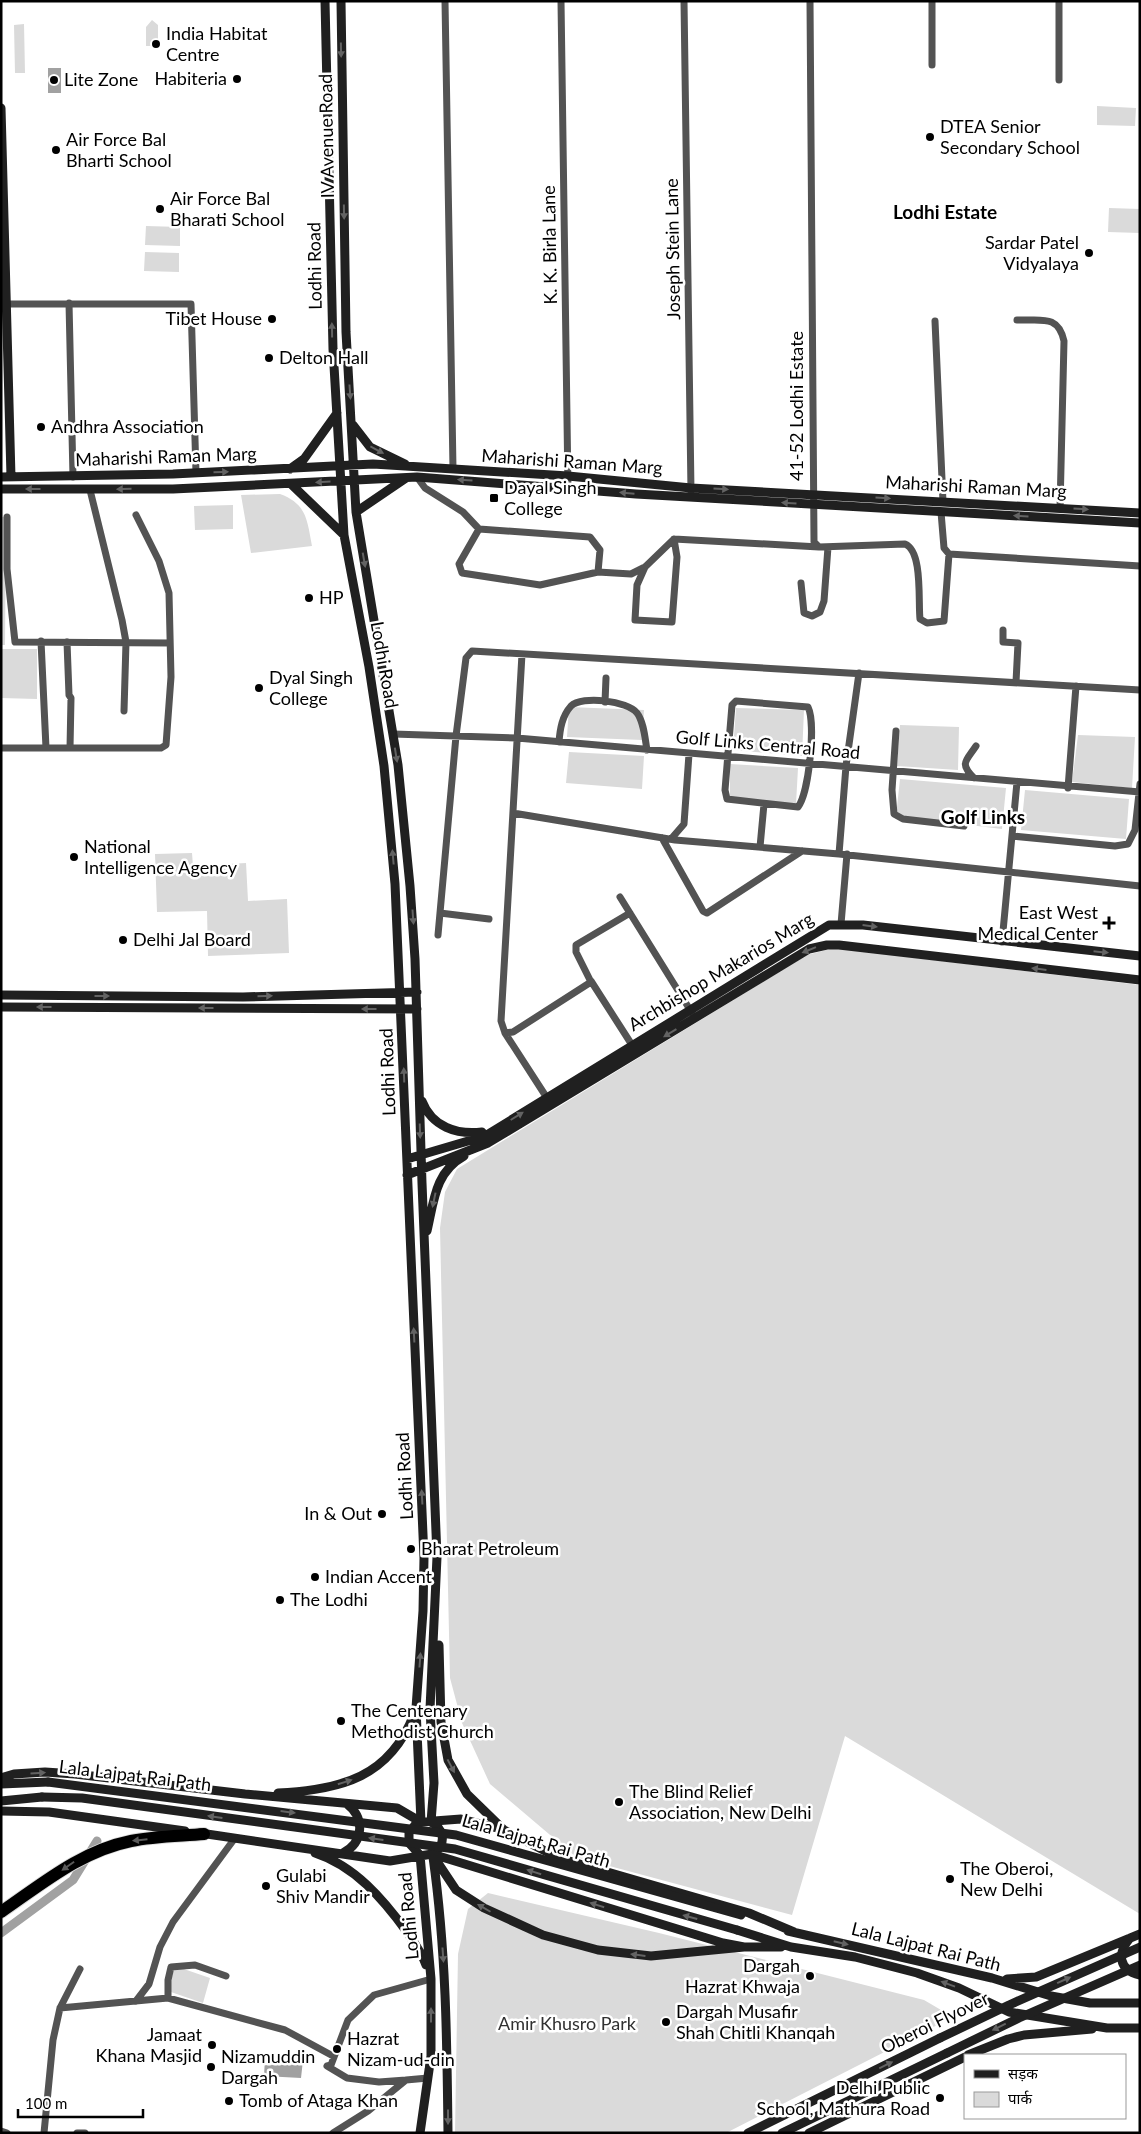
<svg xmlns="http://www.w3.org/2000/svg" width="1141" height="2134" font-family="Lato,'Noto Sans Devanagari',sans-serif">
  <style>
    .green { fill: #dadada }
    .water { fill: #a1a1a1 }
    .lines { fill: none; stroke-linecap: round; stroke-linejoin: round }
    .canal { stroke: #a1a1a1; stroke-width: 9 }
    .highway-casing { stroke: #dbdbdb; stroke-width: 14 }
    .street { stroke: #535353; stroke-width: 7 }
    .secondary { stroke: #202020; stroke-width: 9 }
    .highway { stroke: #000; stroke-width: 12 }
    .secondary-bridge { stroke: #202020; stroke-width: 9 }
    .oneway { fill: #636363 }
    .oneway2 { fill: #595959 }
    .poi-dot { fill: #000; stroke: #fff; stroke-width: 2 }
    .labels { text-anchor: middle; stroke-width: 5; stroke-linejoin: round; paint-order: stroke }
    .poi-label { font-size: 18px; fill: #000; stroke: #fff; text-anchor: start }
    .street-label { font-size: 18px; fill: #000; stroke: #fff }
    .park-label { font-size: 18px; fill: #313131; stroke: #fff }
    .neighbourhood-label { font-size: 19px; font-weight: bold; fill: #000; stroke: #fff }
  </style>
  <rect width="100%" height="100%" fill="#fff"/>
  <path class="green" d="M152,20L158,25V46H146V27Z
    M24,24L25,73H15L14,25Z
    M1097,106L1136,108L1135,126L1097,125Z
    M1109,208L1140,209V233L1108,232Z
    M146,226L180,227V246L145,245Z
    M145,252L179,253V272L144,271Z
    M280,494C307,504 307,520 312,546L251,553L241,495Z
    M233,505V529L195,530L194,506Z
    M1,517H6L5,645H1Z
    M1,649H37V699L1,698Z
    M569,707L644,710L642,740L567,737Z
    M736,708L804,710L802,756L733,750Z
    M900,725L959,727L958,770L897,766Z
    M1078,735L1135,737L1132,788L1072,782Z
    M569,752L644,756L642,789L566,783Z
    M730,764L798,768L796,804L730,798Z
    M900,779L1006,788L1002,829L896,816Z
    M1025,790L1129,799L1126,839L1021,830Z
    M192,853L193,866L246,863L248,901L287,899L289,953L208,956L207,911L157,912L155,854Z
    M834,948L1140,985V1914L845,1736L792,1915L576,1857L490,1784L462,1723L450,1678L440,1228L445,1192L457,1169L807,955Z
    M488,1893L659,1933L924,2000L953,2017L726,2133H455L458,1954L468,1909Z
    M175,1966L210,1978L203,2003L168,1991Z"/>
  <path class="water" d="M48,68H61V93H48Z
    M265,2058L303,2060L301,2078L264,2076Z"/>
  <g class="lines">
    <path class="canal" d="M1,1933L73,1880L97,1841"/>
    <defs>
      <path id="highway" d="M1,1912C42,1884 81,1851 131,1841C154,1836 180,1836 204,1834"/>
    </defs>
    <use href="#highway" class="highway-casing"/>
    <path class="street" d="M445,1L453,469
      M561,1L568,488
      M684,1L691,491
      M810,1L814,542L819,547L905,544C923,551 918,602 920,619L927,623L944,621L949,554
      M932,1V65
      M1059,1V80
      M69,303L73,477
      M1,304H191L196,473
      M1017,320C1041,321 1058,314 1064,341L1060,508
      M935,321L943,502
      M417,477L425,488L463,512L479,529
      M90,490L122,620L126,642L124,711
      M941,512L944,548L949,554L1140,566
      M7,517V569L15,642L170,643
      M645,567L637,585L635,620L672,622L677,557L674,539
      M598,572L600,550L590,537L479,529L459,564L462,573L540,585L598,572L631,574L645,567L674,539L819,547
      M801,583L804,613L812,616L820,612L824,601L828,547
      M1003,630V642L1018,643L1016,682
      M41,641L46,748
      M67,642L69,695L71,698L70,748
      M522,654L501,1021L505,1033L513,1032L591,982L576,952V945L630,913
      M736,701L808,707C816,723 809,793 798,807L727,799L725,790L732,705Z
      M605,702L606,678
      M896,731L892,790L894,814L903,819L964,826
      M393,734L517,738L1140,792
      M559,742C560,729 562,716 571,706C582,695 628,701 637,713C644,722 645,739 647,750
      M1,748H161L166,745L171,677L169,593L159,561L136,515
      M974,778C959,763 966,761 976,746
      M1068,788L1076,686
      M513,813L675,840L839,854L1140,886
      M1012,836L1115,846L1128,844L1135,830L1140,784
      M662,838L703,911L707,913L802,851
      M671,839L684,824L689,754
      M760,847L764,804
      M839,854L846,766L859,673
      M620,897L692,1013
      M440,913L489,919
      M841,924L847,854
      M438,935L456,736L466,658L472,651L1140,690
      M1002,942L1017,782
      M591,981L632,1045
      M505,1033L547,1098
      M168,1998V1980L171,1967L195,1965L226,1976
      M136,2001L149,1984L160,1947L173,1922L235,1838
      M60,2008L168,1998L285,2030L333,2056
      M406,2080L379,2082L347,2078L327,2066L331,2065L348,2020L374,1995L431,1979
      M1,2131L7,2133
      M44,2133L53,2040L60,2008L80,1969
      M77,2133H85
      M333,2133L368,2111L406,2080L428,2078"/>
    <path class="secondary" d="M325,1L333,349L344,535L369,667L384,766L395,884L424,1558L423,1611L416,1708L421,1822
      M341,1L346,332L356,512L398,765L410,886L415,959L422,1183L437,1557L430,1709L434,1783L431,1822
      M1,108L11,477
      M353,425L370,447L405,464
      M290,469L304,459L337,413
      M1,477L173,474L373,464L568,476L691,488L1140,513
      M291,484L344,535
      M1,489H173L417,477L636,494L1140,523
      M356,512L406,478
      M1,995L243,997L417,992
      M1,1007L417,1009
      M422,1101C432,1127 457,1135 482,1132
      M407,1159L485,1136L829,925H863L1140,956
      M407,1175L488,1143L809,949L827,945H839L1140,980
      M427,1231C434,1201 435,1172 464,1156
      M439,1645L441,1722L448,1760L467,1794L504,1830L559,1858L749,1913L794,1932
      M1,1778L14,1774L45,1772L75,1774L245,1794L397,1808L421,1822L461,1819L501,1829
      M1,1784L48,1782
      M278,1793C341,1790 390,1777 414,1714
      M1,1801L42,1797
      M1,1811L49,1812L185,1831
      M431,1822C444,1829 446,1842 436,1852
      M415,1825L409,1833V1843L420,1855
      M200,1833L390,1861L432,1854L723,1943L744,1947
      M315,1853C355,1866 383,1899 407,1932C414,1942 422,1953 426,1965
      M343,1853C364,1842 365,1818 347,1804
      M432,1854L456,1890L484,1908L543,1935L598,1950L651,1956L744,1947H781
      M433,1857C446,1949 447,2040 448,2133
      M737,1930L791,1947L855,1957L917,1973L959,1988L1009,2012L1107,2028H1140
      M788,1931L992,1978L1051,1996L1090,2003H1140
      M1130,1938C1117,1953 1118,1970 1140,1975
      M1007,1979L1036,1977L1140,1934
      M968,2055L1008,2039L1024,2035L1092,2029
      M420,2133L431,2056V1979L420,1855
      M748,2133L940,2038
      M782,2133L947,2053
      M809,2133L965,2057"/>
    <use href="#highway" class="highway"/>
    <path class="secondary-bridge" d="M48,1782L456,1835L741,1915
      M42,1797L82,1798L455,1849L737,1930
      M940,2038L1009,2005L1140,1947
      M947,2053L1019,2018L1140,1965"/>
  </g>
  <defs><path id="oneway-solid" d="M-6-.8H1V-3.2L6.5 0L1 3.2V.8H-6Z" transform="scale(1.25)"/></defs>
  <g class="oneway">
    <use href="#oneway-solid" transform="translate(341 50) rotate(89)"/>
    <use href="#oneway-solid" transform="translate(344 212) rotate(89)"/>
    <use href="#oneway-solid" transform="translate(332 330) rotate(-91)"/>
    <use href="#oneway-solid" transform="translate(350 392) rotate(86)"/>
    <use href="#oneway-solid" transform="translate(377 450) rotate(28)"/>
    <use href="#oneway-solid" transform="translate(221 472) rotate(-2)"/>
    <use href="#oneway-solid" transform="translate(465 480) rotate(-176)"/>
    <use href="#oneway-solid" transform="translate(323 482) rotate(177)"/>
    <use href="#oneway-solid" transform="translate(33 489) rotate(180)"/>
    <use href="#oneway-solid" transform="translate(124 489) rotate(179)"/>
    <use href="#oneway-solid" transform="translate(721 489) rotate(3)"/>
    <use href="#oneway-solid" transform="translate(627 493) rotate(-175)"/>
    <use href="#oneway-solid" transform="translate(883 498) rotate(3)"/>
    <use href="#oneway-solid" transform="translate(789 503) rotate(-176)"/>
    <use href="#oneway-solid" transform="translate(1081 509) rotate(4)"/>
    <use href="#oneway-solid" transform="translate(1021 516) rotate(-177)"/>
    <use href="#oneway-solid" transform="translate(364 560) rotate(80)"/>
    <use href="#oneway-solid" transform="translate(396 755) rotate(81)"/>
    <use href="#oneway-solid" transform="translate(393 857) rotate(-95)"/>
    <use href="#oneway-solid" transform="translate(413 917) rotate(86)"/>
    <use href="#oneway-solid" transform="translate(870 926) rotate(7)"/>
    <use href="#oneway-solid" transform="translate(809 950) rotate(158)"/>
    <use href="#oneway-solid" transform="translate(1101 952) rotate(6)"/>
    <use href="#oneway-solid" transform="translate(1039 969) rotate(-173)"/>
    <use href="#oneway-solid" transform="translate(102 996)"/>
    <use href="#oneway-solid" transform="translate(265 996) rotate(-1)"/>
    <use href="#oneway-solid" transform="translate(44 1007) rotate(-180)"/>
    <use href="#oneway-solid" transform="translate(206 1008) rotate(180)"/>
    <use href="#oneway-solid" transform="translate(369 1009) rotate(-180)"/>
    <use href="#oneway-solid" transform="translate(670 1033) rotate(149)"/>
    <use href="#oneway-solid" transform="translate(404 1075) rotate(-92)"/>
    <use href="#oneway-solid" transform="translate(517 1116) rotate(-32)"/>
    <use href="#oneway-solid" transform="translate(420 1131) rotate(88)"/>
    <use href="#oneway-solid" transform="translate(434 1200) rotate(102)"/>
    <use href="#oneway-solid" transform="translate(414 1335) rotate(-93)"/>
    <use href="#oneway-solid" transform="translate(422 1497) rotate(-93)"/>
    <use href="#oneway-solid" transform="translate(420 1660) rotate(-86)"/>
    <use href="#oneway-solid" transform="translate(451 1766) rotate(62)"/>
    <use href="#oneway-solid" transform="translate(38 1773) rotate(-3)"/>
    <use href="#oneway-solid" transform="translate(345 1782) rotate(-17)"/>
    <use href="#oneway-solid" transform="translate(288 1812) rotate(7)"/>
    <use href="#oneway-solid" transform="translate(215 1817) rotate(-172)"/>
    <use href="#oneway-solid" transform="translate(376 1839) rotate(-172)"/>
    <use href="#oneway-solid" transform="translate(534 1872) rotate(-163)"/>
    <use href="#oneway-solid" transform="translate(597 1905) rotate(-163)"/>
    <use href="#oneway-solid" transform="translate(484 1908) rotate(-150)"/>
    <use href="#oneway-solid" transform="translate(690 1917) rotate(-165)"/>
    <use href="#oneway-solid" transform="translate(841 1943) rotate(13)"/>
    <use href="#oneway-solid" transform="translate(443 1955) rotate(86)"/>
    <use href="#oneway-solid" transform="translate(638 1955) rotate(-173)"/>
    <use href="#oneway-solid" transform="translate(1064 1980) rotate(-24)"/>
    <use href="#oneway-solid" transform="translate(948 1984) rotate(-160)"/>
    <use href="#oneway-solid" transform="translate(431 2015) rotate(-90)"/>
    <use href="#oneway-solid" transform="translate(999 2027) rotate(154)"/>
    <use href="#oneway-solid" transform="translate(886 2065) rotate(-26)"/>
    <use href="#oneway-solid" transform="translate(448 2117) rotate(90)"/>
  </g>
  <g class="oneway2">
    <use href="#oneway-solid" transform="translate(140 1840) rotate(174)"/>
    <use href="#oneway-solid" transform="translate(68 1866) rotate(145)"/>
  </g>
  <g class="poi-dot">
    <circle cx="156" cy="44" r="5"/>
    <circle cx="237" cy="79" r="5"/>
    <circle cx="54" cy="80" r="5"/>
    <circle cx="930" cy="137" r="5"/>
    <circle cx="56" cy="150" r="5"/>
    <circle cx="160" cy="209" r="5"/>
    <circle cx="1089" cy="253" r="5"/>
    <circle cx="272" cy="319" r="5"/>
    <circle cx="269" cy="358" r="5"/>
    <circle cx="41" cy="427" r="5"/>
    <rect x="489" y="493" width="10" height="10" rx="2.5"/>
    <circle cx="309" cy="598" r="5"/>
    <circle cx="259" cy="688" r="5"/>
    <circle cx="74" cy="857" r="5"/>
    <path d="M1106.5 915.5h5v5h5v5h-5v5h-5v-5h-5v-5h5z"/>
    <circle cx="123" cy="940" r="5"/>
    <circle cx="382" cy="1514" r="5"/>
    <circle cx="411" cy="1549" r="5"/>
    <circle cx="315" cy="1577" r="5"/>
    <circle cx="280" cy="1600" r="5"/>
    <circle cx="341" cy="1721" r="5"/>
    <circle cx="619" cy="1802" r="5"/>
    <circle cx="950" cy="1879" r="5"/>
    <circle cx="266" cy="1886" r="5"/>
    <circle cx="810" cy="1976" r="5"/>
    <circle cx="666" cy="2022" r="5"/>
    <circle cx="212" cy="2045" r="5"/>
    <circle cx="337" cy="2049" r="5"/>
    <circle cx="211" cy="2067" r="5"/>
    <circle cx="940" cy="2098" r="5"/>
    <circle cx="229" cy="2101" r="5"/>
  </g>
  <g class="labels">
    <g class="poi-label">
      <text x="166" y="40">India Habitat<tspan x="166" dy="21">Centre</tspan></text>
      <text x="227" y="85" text-anchor="end">Habiteria</text>
      <text x="64" y="86">Lite Zone</text>
      <text x="940" y="133">DTEA Senior<tspan x="940" dy="21">Secondary School</tspan></text>
      <text x="66" y="146">Air Force Bal<tspan x="66" dy="21">Bharti School</tspan></text>
      <text x="170" y="205">Air Force Bal<tspan x="170" dy="21">Bharati School</tspan></text>
      <text x="1079" y="249" text-anchor="end">Sardar Patel<tspan x="1079" dy="21">Vidyalaya</tspan></text>
      <text x="262" y="325" text-anchor="end">Tibet House</text>
      <text x="279" y="364">Delton Hall</text>
      <text x="51" y="433">Andhra Association</text>
      <text x="504" y="494">Dayal Singh<tspan x="504" dy="21">College</tspan></text>
      <text x="319" y="604">HP</text>
      <text x="269" y="684">Dyal Singh<tspan x="269" dy="21">College</tspan></text>
      <text x="84" y="853">National<tspan x="84" dy="21">Intelligence Agency</tspan></text>
      <text x="1098" y="919" text-anchor="end">East West<tspan x="1098" dy="21">Medical Center</tspan></text>
      <text x="133" y="946">Delhi Jal Board</text>
      <text x="372" y="1520" text-anchor="end">In &amp; Out</text>
      <text x="421" y="1555">Bharat Petroleum</text>
      <text x="325" y="1583">Indian Accent</text>
      <text x="290" y="1606">The Lodhi</text>
      <text x="351" y="1717">The Centenary<tspan x="351" dy="21">Methodist Church</tspan></text>
      <text x="629" y="1798">The Blind Relief<tspan x="629" dy="21">Association, New Delhi</tspan></text>
      <text x="960" y="1875">The Oberoi,<tspan x="960" dy="21">New Delhi</tspan></text>
      <text x="276" y="1882">Gulabi<tspan x="276" dy="21">Shiv Mandir</tspan></text>
      <text x="800" y="1972" text-anchor="end">Dargah<tspan x="800" dy="21">Hazrat Khwaja</tspan></text>
      <text x="676" y="2018">Dargah Musafir<tspan x="676" dy="21">Shah Chitli Khanqah</tspan></text>
      <text x="202" y="2041" text-anchor="end">Jamaat<tspan x="202" dy="21">Khana Masjid</tspan></text>
      <text x="347" y="2045">Hazrat<tspan x="347" dy="21">Nizam-ud-din</tspan></text>
      <text x="221" y="2063">Nizamuddin<tspan x="221" dy="21">Dargah</tspan></text>
      <text x="930" y="2094" text-anchor="end">Delhi Public<tspan x="930" dy="21">School, Mathura Road</tspan></text>
      <text x="239" y="2107">Tomb of Ataga Khan</text>
    </g>
    <g class="street-label">
      <text transform="translate(327 136) rotate(-91)" y="6">IV Avenue Road</text>
      <text transform="translate(550 245) rotate(-91)" y="6">K. K. Birla Lane</text>
      <text transform="translate(673 249) rotate(-91)" y="6">Joseph Stein Lane</text>
      <text transform="translate(315 266) rotate(-91)" y="6">Lodhi Road</text>
      <text transform="translate(797 406) rotate(-90)" y="6">41-52 Lodhi Estate</text>
      <text transform="translate(166 457) rotate(-2)" y="6">Maharishi Raman Marg</text>
      <text transform="translate(572 462) rotate(4)" y="6">Maharishi Raman Marg</text>
      <text transform="translate(976 487) rotate(3)" y="6">Maharishi Raman Marg</text>
      <text transform="translate(384 665) rotate(80)" y="6">Lodhi Road</text>
      <text transform="translate(768 745) rotate(5)" y="6">Golf Links Central Road</text>
      <text transform="translate(721 972) rotate(-31)" y="6">Archbishop Makarios Marg</text>
      <text transform="translate(388 1072) rotate(-92)" y="6">Lodhi Road</text>
      <text transform="translate(405 1476) rotate(-93)" y="6">Lodhi Road</text>
      <text transform="translate(135 1776) rotate(7)" y="6">Lala Lajpat Rai Path</text>
      <text transform="translate(536 1841) rotate(16)" y="6">Lala Lajpat Rai Path</text>
      <text transform="translate(409 1916) rotate(-95)" y="6">Lodhi Road</text>
      <text transform="translate(926 1947) rotate(14)" y="6">Lala Lajpat Rai Path</text>
      <text transform="translate(935 2023) rotate(-26)" y="6">Oberoi Flyover</text>
    </g>
    <g class="park-label">
      <text x="567" y="2030">Amir Khusro Park</text>
    </g>
    <g class="neighbourhood-label">
      <text x="945" y="219">Lodhi Estate</text>
      <text x="983" y="824">Golf Links</text>
    </g>
  </g>
  <rect width="1141" height="2134" fill="none" stroke="#000000" stroke-width="5"/>
  <rect x="964" y="2054" width="162" height="65" fill="#ffffff" stroke="#999999"/>
  <rect x="974" y="2070" width="25" height="8" fill="#202020" stroke="#999999"/>
  <text x="1008" y="2079" font-size="15" fill="#000000">सड़क</text>
  <rect x="974" y="2092" width="25" height="15" fill="#dadada" stroke="#999999"/>
  <text x="1008" y="2104" font-size="15" fill="#000000">पार्क</text>
  <path d="M18 2109v8h125v-8" fill="none" stroke="#000000" stroke-width="2.5"/>
  <text x="25" y="2109" font-size="15" fill="#000000" stroke="#ffffff" stroke-width="4" paint-order="stroke">100 m</text>
</svg>
